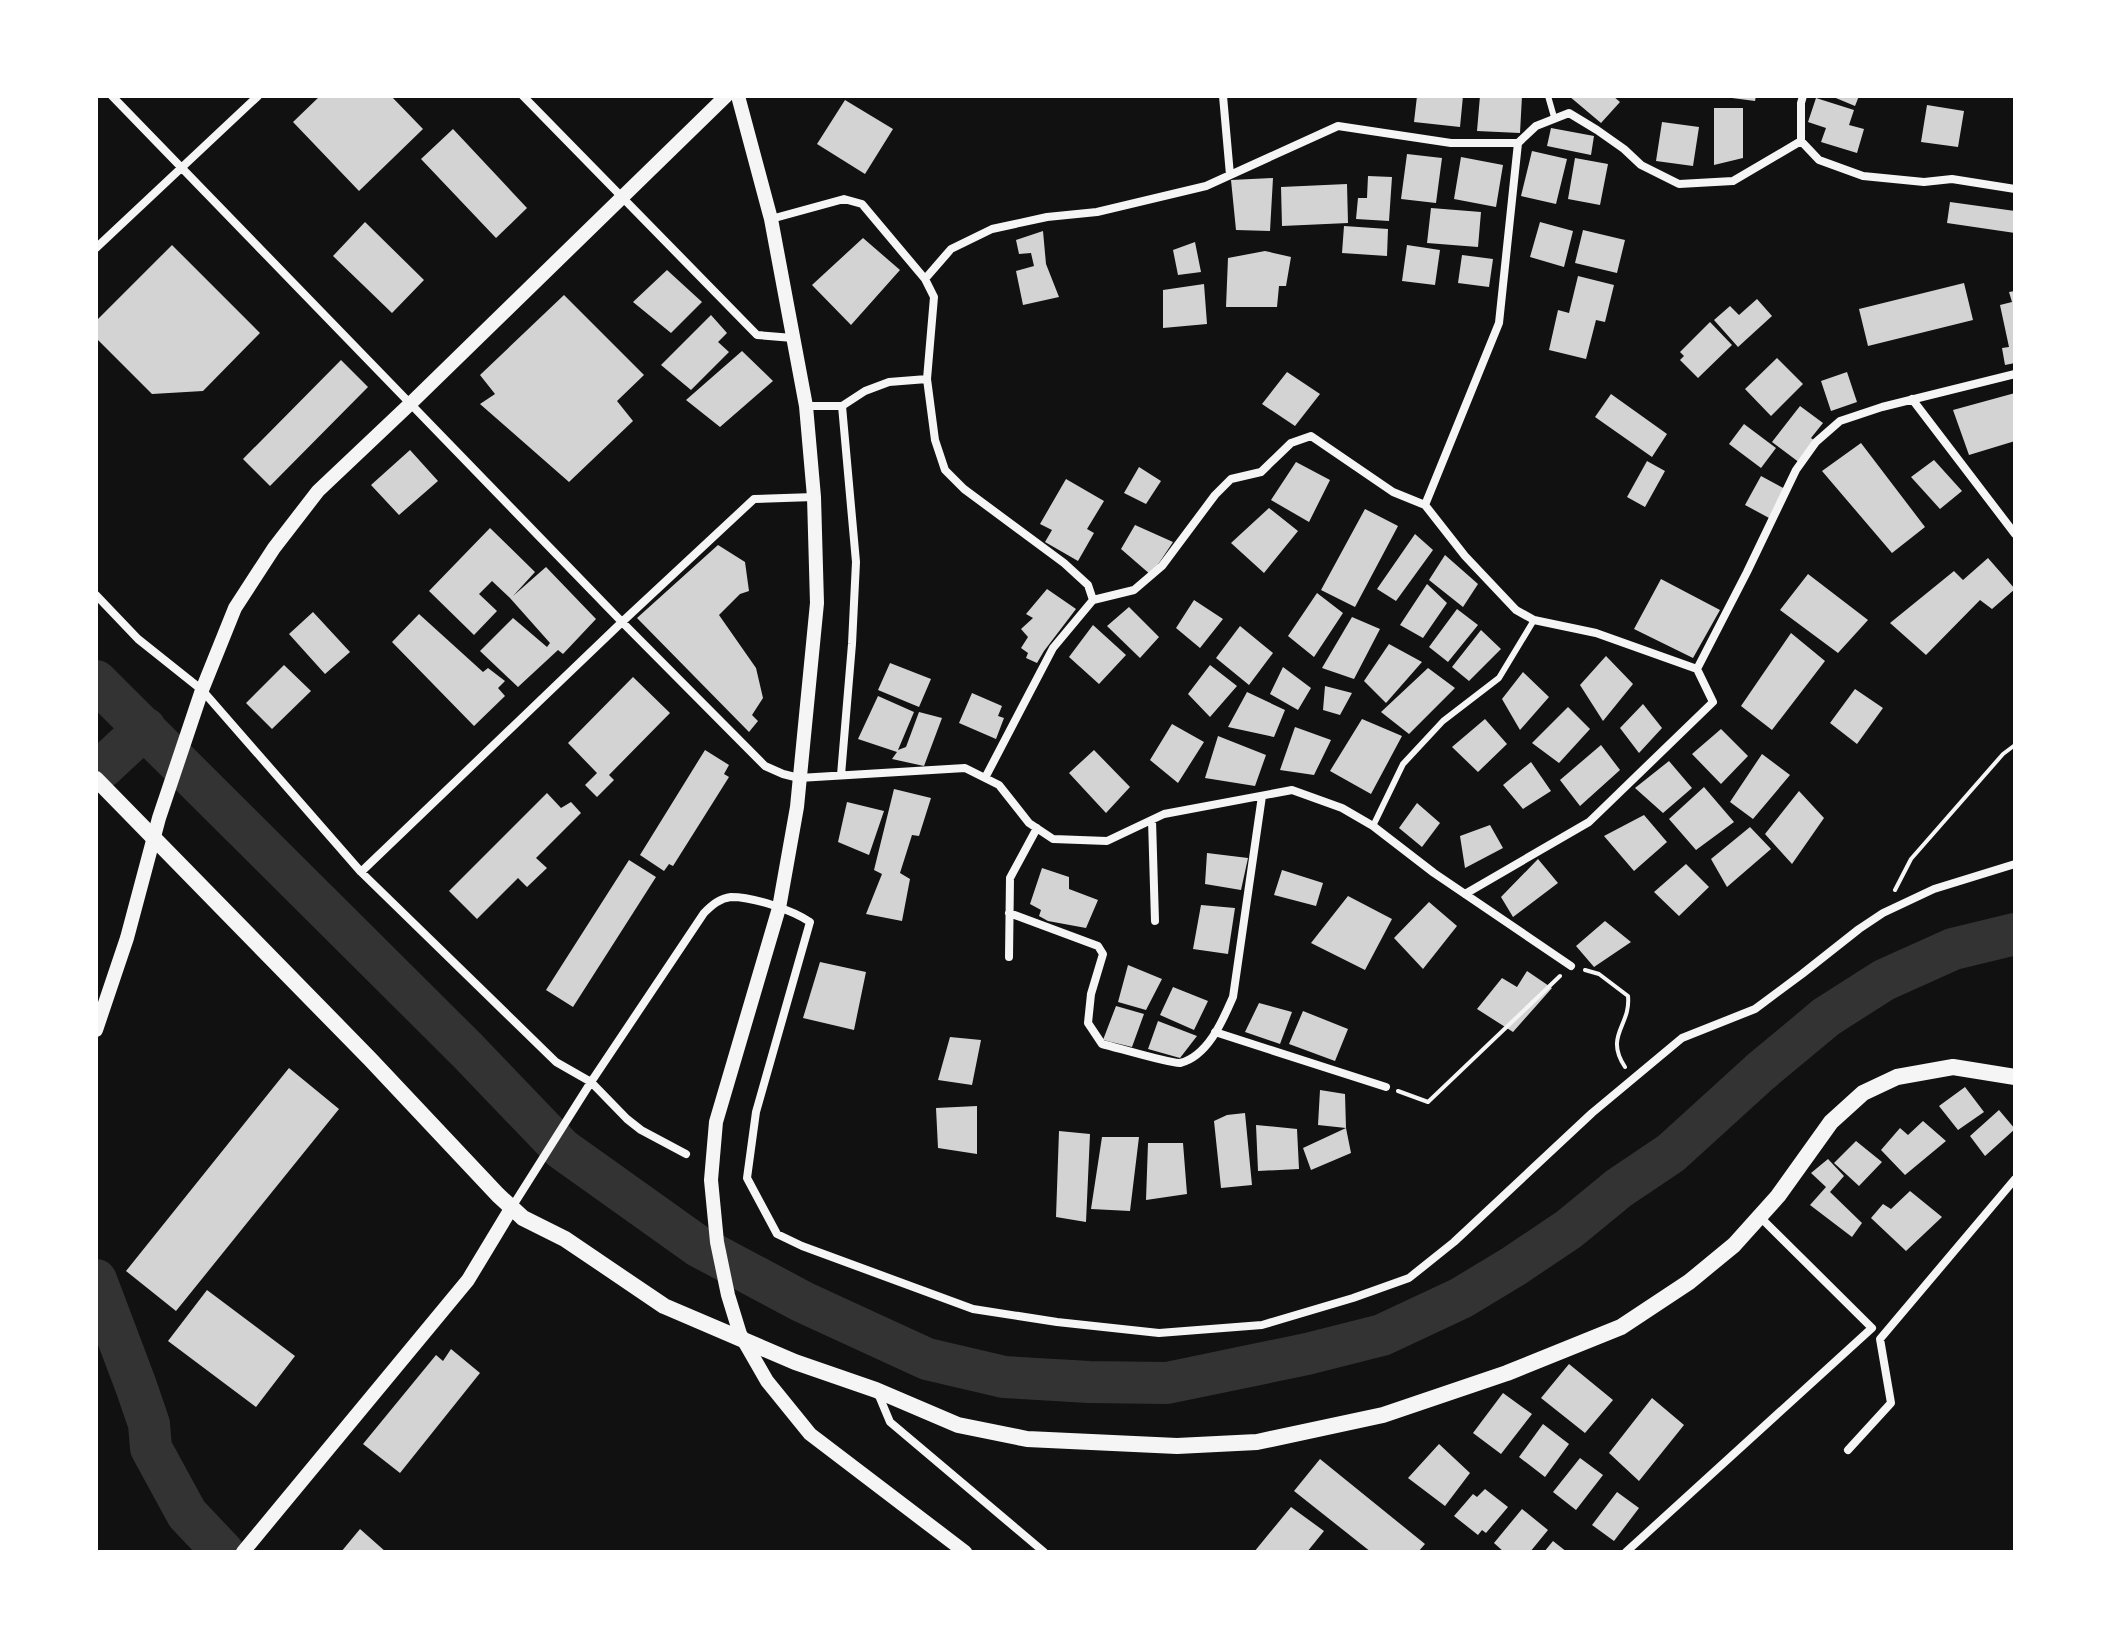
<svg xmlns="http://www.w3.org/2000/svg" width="2111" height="1648" font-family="Arial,sans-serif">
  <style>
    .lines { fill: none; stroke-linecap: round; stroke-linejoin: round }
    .river { stroke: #333; stroke-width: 42 }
    .building { fill: #d3d3d3 }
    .path { stroke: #f5f5f5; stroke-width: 4 }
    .service { stroke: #f5f5f5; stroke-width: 6 }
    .minor { stroke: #f5f5f5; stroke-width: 8 }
    .tertiary { stroke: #f5f5f5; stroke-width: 14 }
    .secondary { stroke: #f5f5f5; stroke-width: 16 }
  </style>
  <rect width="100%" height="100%" fill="#111"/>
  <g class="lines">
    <path class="river" d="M96,681L467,1050L562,1149L698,1246L803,1302L927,1359L1004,1377L1089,1382L1167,1383L1307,1354L1382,1335L1461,1298L1514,1266L1569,1229L1619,1188L1671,1153L1760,1072L1826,1017L1884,980L1953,949L2015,934
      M103,767L145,728
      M96,1280L136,1386L149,1424L151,1448L187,1514L223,1552"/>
  </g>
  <path class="building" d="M320,96H391L423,129L359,191L293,122Z
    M1417,96H1463L1460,127L1414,122Z
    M1480,96H1522L1520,133L1477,131Z
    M1569,96H1613L1620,102L1601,123Z
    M1732,96H1756L1755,101L1732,98Z
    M1831,96H1859L1855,106Z
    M1816,98L1854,110L1849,125L1864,129L1857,153L1821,142L1826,128L1808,122Z
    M845,100L893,129L865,174L817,144Z
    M1927,105L1964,111L1958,147L1921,142Z
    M1714,108H1743V158L1714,165Z
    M1662,122L1699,127L1693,166L1656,161Z
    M1551,128L1594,136L1591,155L1547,146Z
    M453,129L527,208L496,238L421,159Z
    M1532,151L1567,159L1556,204L1521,196Z
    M1407,154L1442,158L1436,203L1401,199Z
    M1461,157L1503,165L1496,207L1454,199Z
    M1575,158L1608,164L1600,205L1568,199Z
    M1368,176L1392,177L1389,221L1356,219L1358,198H1367Z
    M1273,178L1270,231L1236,230L1231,180Z
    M1347,184L1348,223L1282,226L1281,187Z
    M1950,202L2015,211V233L1947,223Z
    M1431,208L1481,212L1478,247L1427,243Z
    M365,222L424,280L392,313L333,256Z
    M1540,222L1573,231L1564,267L1530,257Z
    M1344,226L1388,229L1387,256L1342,253Z
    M1583,230L1625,240L1617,273L1575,263Z
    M1043,231L1046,264L1059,297L1023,305L1016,271L1034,266L1031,253L1019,254L1016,240Z
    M863,238L900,270L851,325L812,285Z
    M1195,242L1201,272L1178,275L1173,250Z
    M172,245L260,333L203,391L152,394L96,338V321Z
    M1407,245L1440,250L1435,285L1402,281Z
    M1265,251L1291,257L1286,286H1279L1277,307H1226L1228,258Z
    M1462,255L1493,259L1489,287L1458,283Z
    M667,270L702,302L671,333L633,302Z
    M1578,276L1614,285L1605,322L1596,320L1586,359L1549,350L1558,310L1569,313Z
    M1964,283L1973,320L1868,346L1859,309Z
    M1204,284L1207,324L1163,328V290Z
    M2015,291V363L2005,365L2002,348L2009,347L2000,305L2012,302L2009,292Z
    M564,295L644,375L617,401L633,421L569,482L480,404L495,394L480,375Z
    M1757,299L1772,316L1738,347L1714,320L1730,306L1739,315Z
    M711,315L727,333L718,342L729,352L691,390L661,365Z
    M1710,322L1732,345L1698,378L1680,360L1684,356L1680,352Z
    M742,351L773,381L720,427L686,400Z
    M1777,358L1803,384L1771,416L1745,389Z
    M341,360L368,387L270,486L243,459Z
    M1287,372L1320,394L1295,426L1262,404Z
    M1847,372L1857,402L1831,411L1821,381Z
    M2015,393V441L1969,455L1953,410Z
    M1611,394L1667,434L1652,457L1595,417Z
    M1800,406L1823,423L1811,438L1816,442L1800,463L1772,442Z
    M1744,424L1776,448L1761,468L1729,444Z
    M1861,443L1925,527L1892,553L1822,471Z
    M410,450L438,481L399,515L371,485Z
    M1934,460L1962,491L1940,509L1911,477Z
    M1647,461L1665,471L1645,507L1627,497Z
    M1296,462L1330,480L1309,522L1271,500Z
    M1139,467L1161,481L1146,504L1124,493Z
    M1761,476L1787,490L1771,519L1745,505Z
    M1066,479L1104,501L1087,529L1094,533L1078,561L1045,542L1052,530L1040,524Z
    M1269,508L1298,531L1264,573L1231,543Z
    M1365,509L1398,526L1355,607L1321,590Z
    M1135,525L1173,542L1151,575L1121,549Z
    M490,528L535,572L513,596L546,567L596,619L563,654L558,650L518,687L480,651L513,618L547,647L550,643L510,598L492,581L479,594L497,611L474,635L429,591Z
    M1415,534L1433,550L1396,601L1377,589Z
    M718,545L745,562L749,591L740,594L719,615L756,668L763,698L752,715L758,721L749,732L637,618Z
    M1445,555L1478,584L1463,607L1429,580Z
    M1988,558L2015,589L1992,609L1980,600L1926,655L1890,623L1954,571L1963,580Z
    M1808,574L1868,620L1838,653L1780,610Z
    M1661,579L1720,610L1693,658L1634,629Z
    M1427,584L1447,603L1423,638L1400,625Z
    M1047,589L1076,609L1044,651L1037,663L1026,658L1028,653L1021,648L1028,637L1021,629L1033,618L1026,614Z
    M1317,593L1343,613L1314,657L1288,636Z
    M1194,600L1223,619L1200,648L1176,628Z
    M1129,607L1159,637L1140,658L1107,626Z
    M1457,609L1478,625L1448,662L1429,647Z
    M313,612L350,652L325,674L289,634Z
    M419,614L483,672L488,668L505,681L498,688L505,696L474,726L392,642Z
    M1352,617L1380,629L1354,679L1322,668Z
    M1093,625L1126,655L1099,684L1069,657Z
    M1240,626L1273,653L1249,685L1216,658Z
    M1481,630L1501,649L1469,681L1452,667Z
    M1791,633L1825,661L1772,730L1741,706Z
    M1389,644L1422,662L1386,703L1364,681Z
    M1606,656L1633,684L1603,721L1580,685Z
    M890,663L931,679L919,707L878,690Z
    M284,665L311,691L272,729L246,703Z
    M1210,665L1237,686L1210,717L1188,694Z
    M1283,667L1311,688L1298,710L1270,694Z
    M1428,668L1455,688L1409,734L1381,712Z
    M1523,672L1549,697L1520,730L1502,699Z
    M633,677L670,713L609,775L614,780L597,797L585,785L597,773L568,743Z
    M1325,686L1352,693L1340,715L1323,710Z
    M1855,689L1883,708L1857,744L1830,723Z
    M1247,692L1285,710L1274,737L1228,727Z
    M972,693L1002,706L998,716L1004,718L996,739L959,723Z
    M878,696L914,712L898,750L906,747L919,712L942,718L924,766L892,759L897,752L858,739Z
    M1643,704L1662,728L1639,753L1620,728Z
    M1568,707L1590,729L1559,763L1532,743Z
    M1362,719L1402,736L1371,794L1330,771Z
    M1485,719L1507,744L1478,772L1452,747Z
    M1172,724L1204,742L1178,783L1150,760Z
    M1295,727L1331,740L1314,775L1280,770Z
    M1721,729L1748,756L1721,784L1692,754Z
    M1218,736L1266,755L1255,786L1205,778Z
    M1601,745L1620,770L1580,806L1560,780Z
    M705,750L729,765L724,774L729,777L673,866L669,864L664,871L640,855Z
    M1094,750L1130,787L1106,813L1069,773Z
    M1762,754L1790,775L1753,819L1730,802Z
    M1669,761L1692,788L1663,813L1635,788Z
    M1531,762L1551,791L1523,809L1503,785Z
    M1704,787L1734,822L1696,850L1669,819Z
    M894,789L931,798L919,836L912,835L900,873L910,879L902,921L866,914L882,874L874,870Z
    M1799,791L1824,818L1792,864L1765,834Z
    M547,793L561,808L571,802L581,813L536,858L547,868L527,887L518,878L477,919L449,891Z
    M847,802L884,811L869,855L838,842Z
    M1417,803L1440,823L1422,847L1399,828Z
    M1644,815L1667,842L1634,871L1604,836Z
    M1490,825L1503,848L1465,868L1460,836Z
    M1750,827L1771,849L1727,887L1711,859Z
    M1207,853L1248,858L1241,890L1205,884Z
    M1538,859L1558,883L1513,917L1501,897Z
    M629,860L656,877L573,1007L546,990Z
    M1686,864L1709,887L1679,916L1654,892Z
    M1042,868L1069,877V889L1098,900L1086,928L1048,921L1039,916L1041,910L1030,904Z
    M1282,870L1323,883L1316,906L1274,895Z
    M1348,896L1392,919L1365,970L1311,943Z
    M1429,902L1457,926L1423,969L1394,938Z
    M1201,905L1235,908L1228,954L1193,949Z
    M1605,921L1631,942L1594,967L1576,946Z
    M820,962L866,972L854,1030L803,1018Z
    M1128,965L1162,979L1146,1010L1118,1002Z
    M1527,971L1552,988L1513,1032L1477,1009L1502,978L1517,987Z
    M1173,987L1208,1001L1194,1030L1160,1015Z
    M1259,1003L1292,1012L1280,1044L1245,1032Z
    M1116,1006L1144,1014L1132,1047L1103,1040Z
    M1303,1011L1348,1029L1335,1061L1289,1044Z
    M1158,1021L1197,1036L1180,1058L1148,1049Z
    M950,1037L981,1040L972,1085L938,1080Z
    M289,1068L339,1109L176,1311L126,1271Z
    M1965,1087L1984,1112L1958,1130L1939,1106Z
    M1320,1090L1345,1094L1346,1128L1351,1153L1311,1170L1303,1148L1346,1128L1318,1125Z
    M977,1106V1154L938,1148L936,1108Z
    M1999,1110L2015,1129L1985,1156L1970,1136Z
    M1245,1113L1252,1185L1221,1188L1214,1121L1227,1115Z
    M1923,1121L1946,1141L1905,1175L1881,1150L1900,1128L1908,1135Z
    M1256,1125L1297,1129L1299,1169L1258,1171Z
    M1059,1131L1090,1134L1086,1222L1056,1217Z
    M1102,1137H1139L1130,1211L1091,1209Z
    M1856,1141L1882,1162L1859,1186L1834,1163Z
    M1148,1143H1183L1187,1194L1146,1200Z
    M1828,1159L1844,1176L1830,1192L1862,1223L1852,1237L1810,1205L1826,1187L1811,1173Z
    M1910,1191L1942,1217L1906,1251L1871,1218L1883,1204L1891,1209Z
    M207,1290L295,1356L256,1407L168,1341Z
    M451,1349L480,1373L400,1473L363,1444L436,1355L443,1361Z
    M1569,1364L1613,1400L1585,1433L1541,1398Z
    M1503,1393L1532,1414L1501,1454L1473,1433Z
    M1652,1398L1684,1425L1639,1481L1609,1453Z
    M1543,1424L1569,1444L1545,1477L1519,1457Z
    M1439,1444L1470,1473L1445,1506L1408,1478Z
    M1580,1458L1603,1475L1576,1510L1553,1492Z
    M1320,1459L1425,1544L1418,1552H1371L1294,1491Z
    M1485,1489L1508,1507L1486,1533L1482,1530L1478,1535L1454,1516L1473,1494L1477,1497Z
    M1617,1492L1639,1508L1614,1541L1592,1525Z
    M1291,1507L1324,1531L1307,1552H1254Z
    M1522,1509L1548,1530L1530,1552H1504L1494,1543Z
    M360,1529L386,1552H341Z
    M1553,1541L1567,1552H1544Z"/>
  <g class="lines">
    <path class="path" d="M1895,890L1911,859L2003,754L2015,745
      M1585,970L1599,974L1628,996C1631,1026 1604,1035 1625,1067
      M1398,1091L1428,1102L1560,976"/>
    <path class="service" d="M1548,96L1554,117
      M1373,826L1403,764L1443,721L1499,678L1534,620"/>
    <path class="minor" d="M112,96L622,622L765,766L783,774L799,778L965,768L999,785L1029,823L1053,839L1107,841L1164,814L1292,790L1342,808L1373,826L1434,873L1571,966
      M523,96L757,335L793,338
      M1223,96L1230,175
      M1803,96L1801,103V141L1819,160L1863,176L1924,182L1952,179L2015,189
      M1801,141L1733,181L1679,184L1641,165L1624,149L1597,130L1569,113L1536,126L1518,143L1499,323L1425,505L1465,556L1516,610L1534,620L1596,633L1697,669L1747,572L1796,470L1816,442L1840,421L1882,407L2015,374
      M771,219L844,199L862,204L925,279L934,297L927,379L935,440L945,470L964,489L1064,563L1088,585L1093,600
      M96,248L258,96
      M925,279L951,249L992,229L1047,217L1097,212L1206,186L1338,126L1451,143H1518
      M1912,399L2015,534
      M806,406H842L865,391L889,382L927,379
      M96,595L138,639L202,690L361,872L556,1062L591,1082L627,1119L641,1130L686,1154
      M841,775L852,644L856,562L842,406
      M985,778L1053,648L1093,600L1134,590L1162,566L1215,495L1231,479L1261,472L1291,443L1311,436L1393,492L1425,505
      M1152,820L1155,921
      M361,872L622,622L754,499L814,497
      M1465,894L1589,822L1713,702L1697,669
      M1009,913L1098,946L1103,954L1091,994L1088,1023L1102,1044C1115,1047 1171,1064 1180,1063C1208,1056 1223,1020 1233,997L1262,796
      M1009,957L1010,878L1037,828
      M1215,1032L1386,1087
      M512,1207L591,1082L704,913C712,905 720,898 731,897C754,897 792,910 810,922L756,1112L747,1178L777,1234L802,1246L973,1309L1057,1322L1159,1333L1262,1325L1353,1298L1409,1278L1454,1242L1592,1113L1682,1038L1755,1009L1802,974L1859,929L1883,913L1934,889L2015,864
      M877,1391L890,1422L1044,1552
      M1848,1450L1891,1403L1880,1339L2015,1179
      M1626,1552L1872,1328L1760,1217"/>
    <path class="tertiary" d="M738,96L771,219L806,406L814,497L817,603L797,807L779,908L716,1122L711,1180L717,1242L728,1295L740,1334L767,1381L810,1434L965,1552
      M96,1030L127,938L159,818L202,690L235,608L274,548L318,491L411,403L726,96
      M243,1552L468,1280L512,1207"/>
    <path class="secondary" d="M96,779L370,1059L498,1195L523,1218L565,1239L664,1306L795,1362L876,1390L958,1425L1027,1439L1177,1446L1257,1442L1383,1415L1507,1373L1621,1327L1689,1282L1734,1245L1778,1196L1831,1122L1863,1093L1897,1077L1953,1067L2015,1077"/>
  </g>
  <rect width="2111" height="1648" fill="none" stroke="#ffffff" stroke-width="196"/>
</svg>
